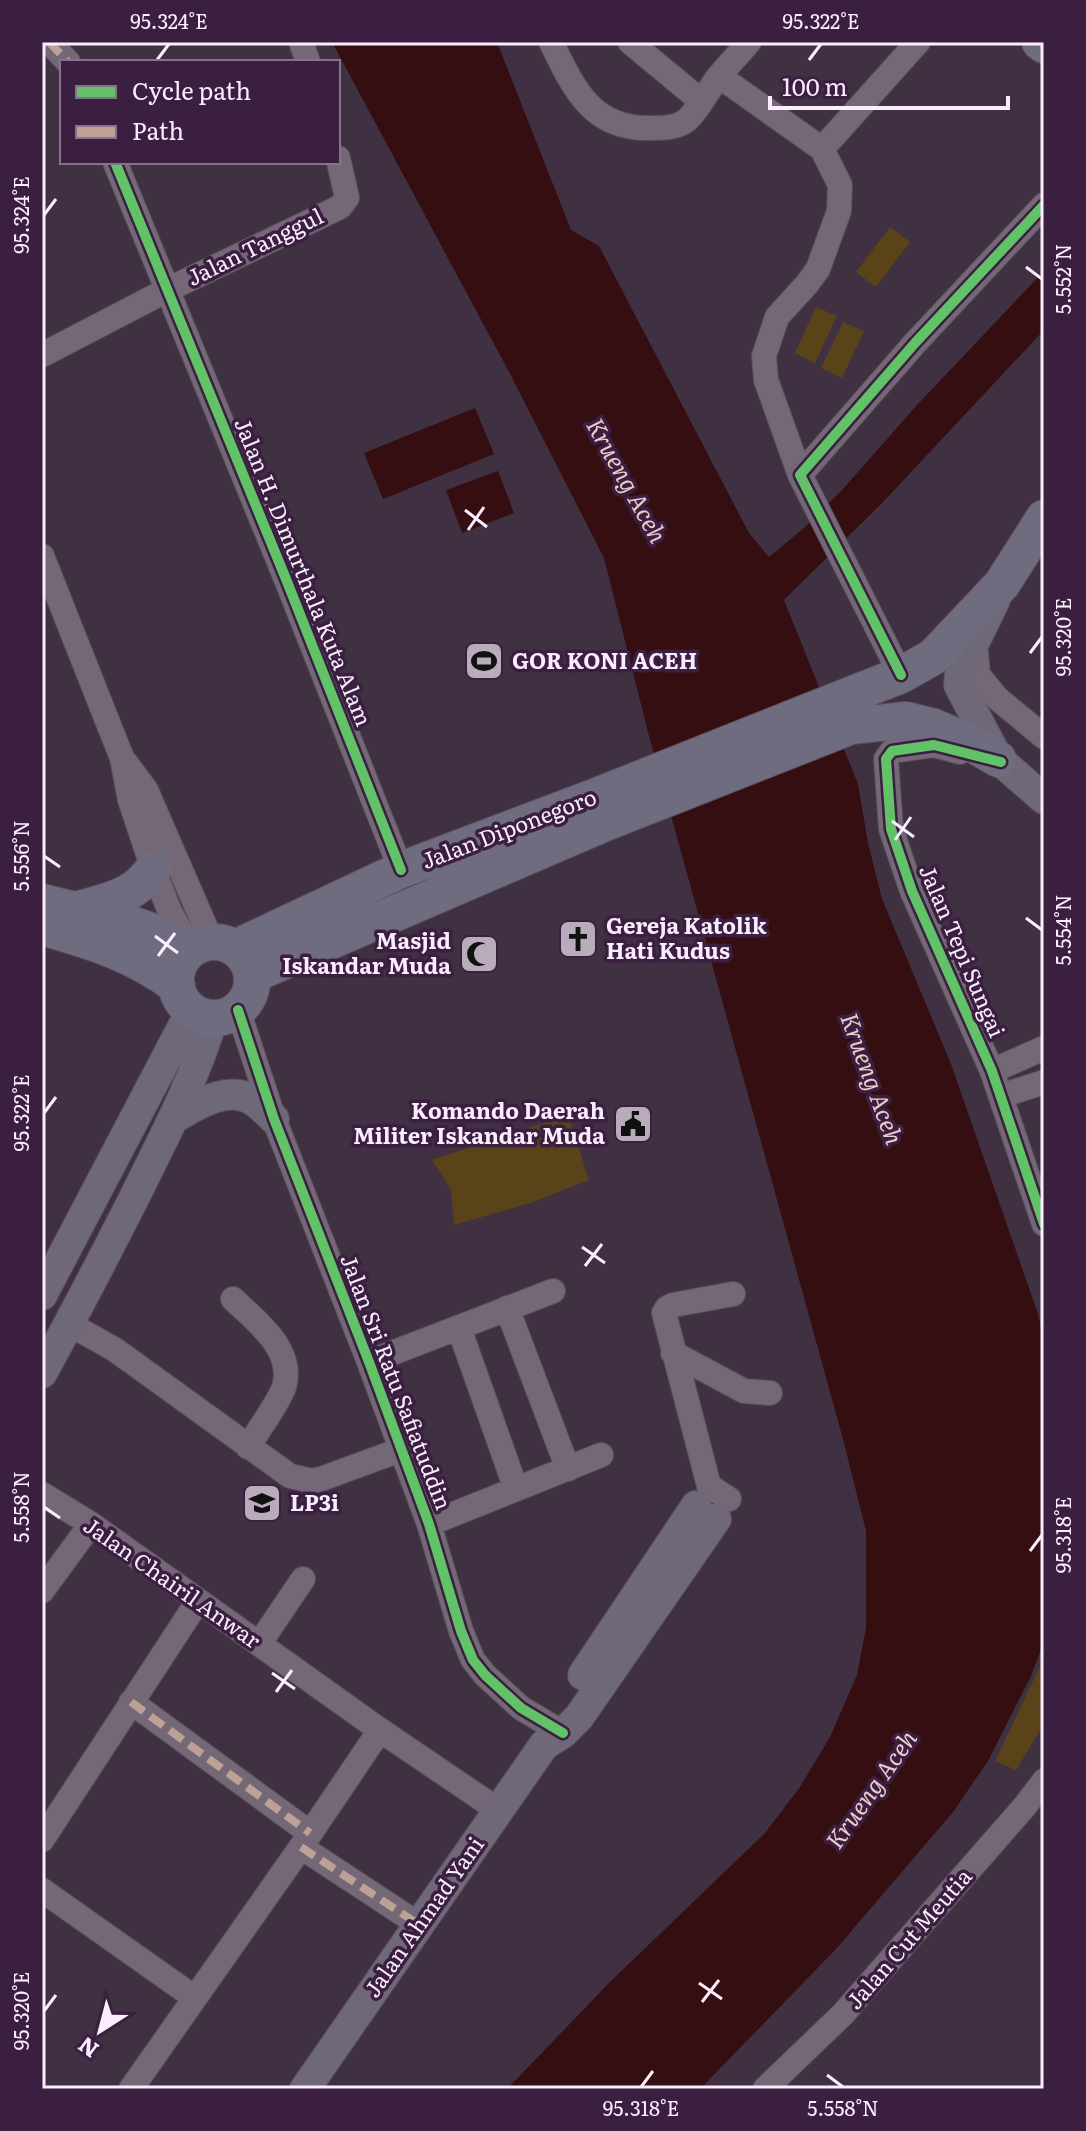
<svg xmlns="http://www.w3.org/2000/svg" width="1086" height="2131" font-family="Literata,serif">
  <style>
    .green { fill: #5a4319 }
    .water { fill: #340e11 }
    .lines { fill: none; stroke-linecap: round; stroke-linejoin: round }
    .minor-casing { stroke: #594d5b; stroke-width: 26 }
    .major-casing { stroke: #594d5b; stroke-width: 32 }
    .highway-casing { stroke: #594d5b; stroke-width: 38 }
    .minor { stroke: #746876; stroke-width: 24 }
    .major { stroke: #6f6879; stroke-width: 30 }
    .highway { stroke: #706c80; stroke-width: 36 }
    .quiet { stroke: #bda197; stroke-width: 8; stroke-dasharray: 16 8; stroke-linecap: butt }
    .cycleway-casing { stroke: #3b1f40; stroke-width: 15 }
    .cycleway { stroke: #61c268; stroke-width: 10 }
    .ticks { fill: none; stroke: #fbedfd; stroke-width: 3 }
    .labels { text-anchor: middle; stroke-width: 7; stroke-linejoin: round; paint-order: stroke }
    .street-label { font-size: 22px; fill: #fbedfd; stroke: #3b1f40 }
    .poi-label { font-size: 22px; font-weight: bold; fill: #fbedfd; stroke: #3b1f40; text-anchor: start }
    .water-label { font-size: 24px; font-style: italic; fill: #edcbc9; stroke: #3b1f40 }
    .neatline { fill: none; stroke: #fbedfd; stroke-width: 3 }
    .ticks-label { font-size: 20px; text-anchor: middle; fill: #fbedfd }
  </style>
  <rect width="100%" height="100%" fill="#403142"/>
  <path class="green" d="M890,227L910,242L876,287L856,272Z
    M816,307L837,316L815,363L795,353Z
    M843,322L864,331L842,378L821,368Z
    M568,1115L589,1180L530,1203L454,1225L451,1190L432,1160Z
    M1044,1658V1724L1016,1770L995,1761Z"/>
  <path class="water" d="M332,42H497L571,230L599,246L749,533L769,557L805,527L842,490L918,404L1044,271V330L883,502L784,600L858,784L868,843L882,899L951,1064L1038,1314L1044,1341V1641L1031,1676L988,1761L953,1812L837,1948L700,2089H507L612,1980L765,1833L800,1787L830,1737L857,1675L866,1628V1531L843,1439L648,732L604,558L509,372Z
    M475,408L494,454L383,499L364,453Z
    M498,471L514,513L462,533L446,490Z"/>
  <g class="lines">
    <defs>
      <path id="minor" d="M49,42L68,62
        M301,42L308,62
        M551,42C574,89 592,130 651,128C664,128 677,128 687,120C698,110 707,92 716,80C726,67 738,55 749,42
        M630,42L701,101
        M719,76L822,149L840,185L839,211L818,269L807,284L777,317L764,356L766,380L800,475
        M822,149L918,42
        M115,162L286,579L401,870
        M42,355L167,290L340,207L347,198L338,158
        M42,556L122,758L130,800L153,869L170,912L191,949
        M975,641L978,675L997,698L1044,737
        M901,675L800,475L915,343L1044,205
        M960,752L934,745L892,751L886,759L891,829L912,891L992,1071L1044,1224
        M126,763L146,790L212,942
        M238,1010L274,1119L369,1362L429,1524L461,1631L473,1660L485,1675L521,1708L563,1733
        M992,1071L1044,1048
        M1001,1096L1044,1082
        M233,1299C257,1322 295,1350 284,1387C279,1402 257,1432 248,1447
        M507,1308L568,1469
        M69,1324L114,1349L290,1476L312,1481L321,1479L400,1450
        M459,1328L516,1489
        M673,1353L744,1391L770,1393
        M369,1362L553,1291
        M42,1494L91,1524L380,1730L498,1810
        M729,1499L709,1486L664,1313L667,1308L673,1305L733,1294
        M429,1524L601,1455
        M42,1591L91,1524
        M259,1644L303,1579
        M131,1702L310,1833
        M42,1840L198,1601
        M301,1847L418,1924
        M42,1890L195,1998
        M131,2089L301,1847L380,1730
        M765,2089L843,2014L1025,1806L1044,1781"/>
      <path id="major" d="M995,600L975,641L961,664L959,685L998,759L1044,799
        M174,1118C197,1105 228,1084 254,1101C261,1106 268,1113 274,1119
        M42,1295L191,1011
        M42,1373C74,1315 104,1257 134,1198C163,1139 194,1081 213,1018
        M583,1675L696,1506
        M305,2089L544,1745L563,1733L579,1717L716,1519"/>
      <path id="highway" d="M1040,42L1044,45
        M42,902L128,923L154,932L186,954
        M76,910C107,901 135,897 153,869
        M42,927C94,942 132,953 177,986
        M176 980a38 38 0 1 1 76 0a38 38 0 1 1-76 0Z
        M235,948L401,870L594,797L901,675L933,657L1002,584L1044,518
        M252,975L605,823L851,726L906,720L934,727L971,743L998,759"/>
    </defs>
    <use href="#minor" class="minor-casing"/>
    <use href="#major" class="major-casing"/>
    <use href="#highway" class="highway-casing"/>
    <use href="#minor" class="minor"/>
    <use href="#major" class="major"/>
    <use href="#highway" class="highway"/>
    <path class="quiet" d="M49,42L68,62
      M131,1702L310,1833
      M301,1847L418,1924"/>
    <defs>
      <path id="cycleway" d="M115,162L286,579L401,870
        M901,675L800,475L915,343L1044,205
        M1001,762L934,745L892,751L886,759L891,829L912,891L992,1071L1044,1224
        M238,1010L274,1119L369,1362L429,1524L461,1631L473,1660L485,1675L521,1708L563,1733"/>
    </defs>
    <use href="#cycleway" class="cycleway-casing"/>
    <use href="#cycleway" class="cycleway"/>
  </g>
  <path class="ticks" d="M157,60L169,44M809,60L821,44M44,215L56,199M1026,267L1042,279M465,510L487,527M468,530L484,507M1030,653L1042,637M892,821L914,837M895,840L911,817M44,856L60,867M1026,918L1042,930M155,936L178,953M158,956L175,933M44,1113L56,1097M582,1247L605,1263M585,1266L602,1244M44,1507L60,1518M1030,1551L1042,1535M272,1673L295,1689M276,1692L292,1670M699,1983L722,1999M702,2002L719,1980M44,2011L56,1995M827,2075L843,2087M641,2087L653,2071"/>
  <defs>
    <symbol id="stadium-square" viewBox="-11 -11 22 22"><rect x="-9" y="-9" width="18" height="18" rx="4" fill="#baabbc" stroke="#3b1f40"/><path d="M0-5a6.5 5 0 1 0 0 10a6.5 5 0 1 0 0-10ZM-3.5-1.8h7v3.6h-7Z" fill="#111"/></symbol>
    <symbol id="church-square" viewBox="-11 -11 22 22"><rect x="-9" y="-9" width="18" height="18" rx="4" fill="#baabbc" stroke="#3b1f40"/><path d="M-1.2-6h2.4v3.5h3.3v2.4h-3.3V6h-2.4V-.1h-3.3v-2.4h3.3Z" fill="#111"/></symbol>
    <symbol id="mosque-square" viewBox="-11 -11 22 22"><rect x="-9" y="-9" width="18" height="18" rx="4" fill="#baabbc" stroke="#3b1f40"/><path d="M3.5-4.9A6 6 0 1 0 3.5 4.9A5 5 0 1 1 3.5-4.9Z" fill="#111"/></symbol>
    <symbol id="civic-square" viewBox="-11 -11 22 22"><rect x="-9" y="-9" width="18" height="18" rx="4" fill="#baabbc" stroke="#3b1f40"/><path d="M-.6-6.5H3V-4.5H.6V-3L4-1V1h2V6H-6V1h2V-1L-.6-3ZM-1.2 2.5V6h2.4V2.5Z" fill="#111"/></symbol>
    <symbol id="university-square" viewBox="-11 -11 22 22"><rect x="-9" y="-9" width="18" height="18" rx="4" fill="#baabbc" stroke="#3b1f40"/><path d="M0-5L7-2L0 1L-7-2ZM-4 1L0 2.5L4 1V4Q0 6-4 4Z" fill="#111"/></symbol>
  </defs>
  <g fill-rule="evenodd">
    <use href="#stadium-square" x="462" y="639" width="44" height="44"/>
    <use href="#church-square" x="556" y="917" width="44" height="44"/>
    <use href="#mosque-square" x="457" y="932" width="44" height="44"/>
    <use href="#civic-square" x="611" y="1102" width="44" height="44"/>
    <use href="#university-square" x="240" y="1481" width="44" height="44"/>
  </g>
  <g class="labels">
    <g class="street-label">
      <text transform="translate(255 247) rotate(-26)" y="8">Jalan Tanggul</text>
      <text transform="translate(303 572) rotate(68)" y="8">Jalan H. Dimurthala Kuta Alam</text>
      <text transform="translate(509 829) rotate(-21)" y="8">Jalan Diponegoro</text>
      <text transform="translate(962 951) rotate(67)" y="8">Jalan Tepi Sungai</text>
      <text transform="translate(396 1382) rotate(69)" y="8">Jalan Sri Ratu Safiatuddin</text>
      <text transform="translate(172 1583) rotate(35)" y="8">Jalan Chairil Anwar</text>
      <text transform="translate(424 1917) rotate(-55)" y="8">Jalan Ahmad Yani</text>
      <text transform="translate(909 1939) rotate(-49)" y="8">Jalan Cut Meutia</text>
    </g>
    <g class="poi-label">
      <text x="512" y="669">GOR KONI ACEH</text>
      <text x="606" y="934">Gereja Katolik<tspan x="606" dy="25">Hati Kudus</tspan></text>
      <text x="451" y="949" text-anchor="end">Masjid<tspan x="451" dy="25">Iskandar Muda</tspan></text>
      <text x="605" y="1119" text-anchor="end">Komando Daerah<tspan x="605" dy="25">Militer Iskandar Muda</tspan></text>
      <text x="290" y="1511">LP3i</text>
    </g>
    <g class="water-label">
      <text transform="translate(626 481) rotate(61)" y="8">Krueng Aceh</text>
      <text transform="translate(871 1079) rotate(70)" y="8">Krueng Aceh</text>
      <text transform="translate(872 1790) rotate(-55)" y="8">Krueng Aceh</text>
    </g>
  </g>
  <rect width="1086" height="2131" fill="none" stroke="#3b1f40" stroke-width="88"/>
  <rect x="60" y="60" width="280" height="104" fill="#3b1f40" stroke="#88718c" stroke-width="2"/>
  <rect x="76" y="86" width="40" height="12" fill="#61c268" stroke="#88718c" stroke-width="2"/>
  <text x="132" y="100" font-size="24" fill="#fbedfd">Cycle path</text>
  <rect x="76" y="126" width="40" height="12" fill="#bda197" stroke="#88718c" stroke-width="2"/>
  <text x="132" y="140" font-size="24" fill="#fbedfd">Path</text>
  <g transform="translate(100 2031) rotate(216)" stroke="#3b1f40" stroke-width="6" paint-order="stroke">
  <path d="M0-6L14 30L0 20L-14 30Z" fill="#fbedfd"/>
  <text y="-12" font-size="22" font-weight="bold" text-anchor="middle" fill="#fbedfd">N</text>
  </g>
  <path d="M770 96v12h238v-12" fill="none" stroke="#fbedfd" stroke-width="4"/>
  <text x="782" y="96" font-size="24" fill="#fbedfd" stroke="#3b1f40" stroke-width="6" paint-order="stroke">100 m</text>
  <rect x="44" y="44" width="998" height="2043" class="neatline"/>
  <g class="ticks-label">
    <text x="169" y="29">95.324°E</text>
    <text x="821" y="29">95.322°E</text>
    <text transform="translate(22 215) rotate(-90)" y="7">95.324°E</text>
    <text transform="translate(1064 279) rotate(-90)" y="7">5.552°N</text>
    <text transform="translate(1064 637) rotate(-90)" y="7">95.320°E</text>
    <text transform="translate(22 856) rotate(-90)" y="7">5.556°N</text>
    <text transform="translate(1064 930) rotate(-90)" y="7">5.554°N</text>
    <text transform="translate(22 1113) rotate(-90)" y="7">95.322°E</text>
    <text transform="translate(22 1507) rotate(-90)" y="7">5.558°N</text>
    <text transform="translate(1064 1535) rotate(-90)" y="7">95.318°E</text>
    <text transform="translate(22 2011) rotate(-90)" y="7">95.320°E</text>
    <text x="641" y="2116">95.318°E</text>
    <text x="843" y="2116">5.558°N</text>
  </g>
</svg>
